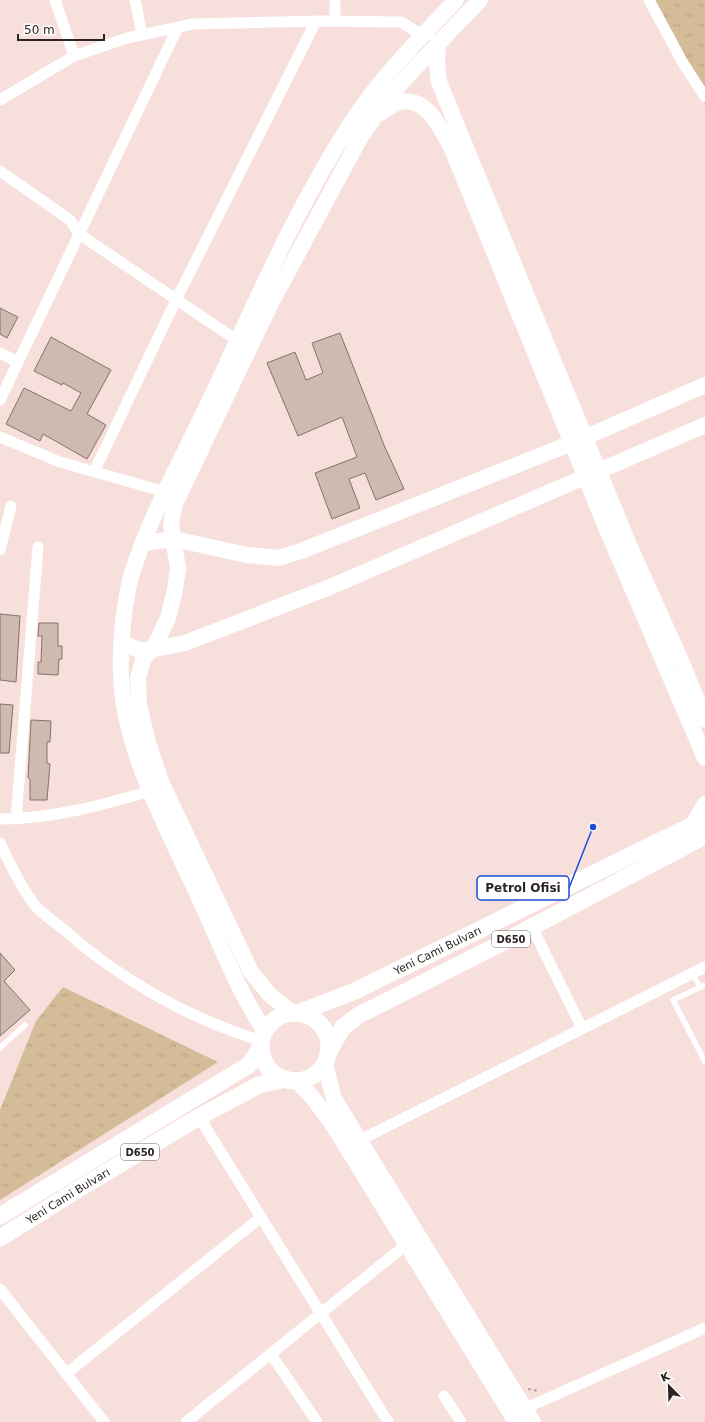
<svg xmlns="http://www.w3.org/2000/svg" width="705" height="1422" font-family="'DejaVu Sans',sans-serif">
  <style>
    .grass { fill: url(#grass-tufts) }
    .building { fill: #cebaaf; stroke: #847268 }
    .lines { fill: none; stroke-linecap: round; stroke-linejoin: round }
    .path { stroke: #b6a3a0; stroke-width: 2; stroke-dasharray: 3 3; stroke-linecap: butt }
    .lane { stroke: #fff; stroke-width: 5.5 }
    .street { stroke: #fff; stroke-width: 11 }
    .secondary { stroke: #fff; stroke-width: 16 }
    .primary { stroke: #fff; stroke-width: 17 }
    .labels { text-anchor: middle; stroke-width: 3; stroke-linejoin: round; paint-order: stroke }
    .shield { fill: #fff; stroke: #6c6665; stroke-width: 1 }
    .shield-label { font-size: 10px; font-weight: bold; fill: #2d2423 }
    .street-label { font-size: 11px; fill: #2d2423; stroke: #fff }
    .leader { fill: none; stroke: #1d4ed8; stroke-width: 1.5 }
    .callout-dot { fill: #1d4ed8; stroke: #fff; stroke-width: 1.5 }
    .callout { fill: #fff; stroke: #1d4ed8; stroke-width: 1.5 }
    .callout-label { font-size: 12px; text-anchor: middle; font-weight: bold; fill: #2d2423 }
  </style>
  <defs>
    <pattern id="grass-tufts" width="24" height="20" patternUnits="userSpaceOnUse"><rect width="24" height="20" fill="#d5bc98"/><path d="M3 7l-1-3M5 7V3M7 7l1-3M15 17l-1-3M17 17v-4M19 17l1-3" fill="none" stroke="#b7a183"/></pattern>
  </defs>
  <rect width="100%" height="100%" fill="#f7dfdc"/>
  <path class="grass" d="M652,0H705V105Z
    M63,987L218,1062L0,1200V1110L36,1021Z"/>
  <path class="building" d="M0,308L18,317L7,338L0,334Z
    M340,333L384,445L404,489L376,500L365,473L349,479L360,508L332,519L315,473L357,457L342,417L298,436L267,363L295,352L306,380L323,373L312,343Z
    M51,337L111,370L87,414L106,425L87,459L43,434L40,441L6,424L24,388L71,411L81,393L63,383L62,385L34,371Z
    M0,614L20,616L16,682L0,680Z
    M39,623H58V646H62V659H59L58,675L38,674V662H41L42,636H38Z
    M0,704L13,705L9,753H0Z
    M31,720L51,721L50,742H47V763L50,764L47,800H30V779L28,778Z
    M0,953L15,970L4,981L30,1010L0,1036Z"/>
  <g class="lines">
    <path class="path" d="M528,1389L535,1390L537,1392"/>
    <path class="lane" d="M692,973L700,987
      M705,985L673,1000L705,1062
      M0,1048L25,1025"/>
    <path class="street" d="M55,0L74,56
      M135,0L142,35
      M335,0V21
      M649,0L683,63L705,97
      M0,100L74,56L127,38L193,24L321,21L401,22L422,35
      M0,171L70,220L79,234L238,341
      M0,353L18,362
      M0,400L178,27
      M0,437L60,462L166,492
      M94,472L176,300L316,21
      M0,550L11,506
      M0,819C52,819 102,805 151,791
      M16,819L38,547
      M0,843C10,864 20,885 34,904C41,913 53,921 62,928C119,979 189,1019 262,1041
      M532,927L582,1028
      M199,1117L388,1422
      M354,1143L705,967
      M0,1289L104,1422
      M271,1354L317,1422
      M67,1373L260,1218
      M444,1396L461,1422
      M524,1409L705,1328
      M186,1422L407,1244"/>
    <path class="secondary" d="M438,42L437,64L439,82L629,545L682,663L705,720
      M381,113C386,109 393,104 400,102C427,96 442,130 452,149L608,532L705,758
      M143,543L174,539L247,555L279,558L301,551L572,443L705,385
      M122,643L139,650H150L185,643L330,587L705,425
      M693,824L705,804
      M294,1014L270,995L251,972L162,784L148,743L139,704L138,678L143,660L156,643L168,618L175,590L178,568L171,526L174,506L270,305L360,138L387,99L413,70L480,0
      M265,1031C238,992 221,945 201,902C170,833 122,749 121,674C120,644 124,598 133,570C152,512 183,457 209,402C254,307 294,211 351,123C381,77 419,39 456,0
      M325,1064L334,1099L533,1422
      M297,1081L313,1098L333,1125L516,1422"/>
    <g class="primary">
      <path id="s1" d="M298,1013L355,991L705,819"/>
      <circle cx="295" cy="1047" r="34"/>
      <path d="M328,1053L343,1027L359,1015L494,947L705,836"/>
      <path d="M0,1216L249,1065L261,1047"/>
      <path id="s2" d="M0,1238L85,1185L199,1117L259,1085L286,1079"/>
    </g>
  </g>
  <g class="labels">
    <g class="shield">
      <rect x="492" y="931" width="38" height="16" rx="3"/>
      <rect x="121" y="1144" width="38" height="16" rx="3"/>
    </g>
    <g class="shield-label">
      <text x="511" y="943">D650</text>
      <text x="140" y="1156">D650</text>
    </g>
    <g class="street-label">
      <text dy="4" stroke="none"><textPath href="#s1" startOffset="153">Yeni Cami Bulvarı</textPath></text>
      <text dy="4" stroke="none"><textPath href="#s2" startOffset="80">Yeni Cami Bulvarı</textPath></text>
    </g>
  </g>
  <path class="leader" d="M593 827L569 888"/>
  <circle class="callout-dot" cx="593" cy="827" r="4"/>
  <rect class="callout" x="477" y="876" width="92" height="24" rx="4"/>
  <g class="callout-label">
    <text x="523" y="892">Petrol Ofisi</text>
  </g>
  <g transform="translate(669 1386) rotate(337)" stroke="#ffffff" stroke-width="3" paint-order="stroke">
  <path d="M0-3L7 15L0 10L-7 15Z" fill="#2d2423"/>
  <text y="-6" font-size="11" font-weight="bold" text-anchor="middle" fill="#2d2423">K</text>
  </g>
  <path d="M18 34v6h86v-6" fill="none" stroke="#2d2423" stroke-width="2"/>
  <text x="24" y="34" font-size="12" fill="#2d2423" stroke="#ffffff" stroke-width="3" paint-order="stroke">50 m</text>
</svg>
